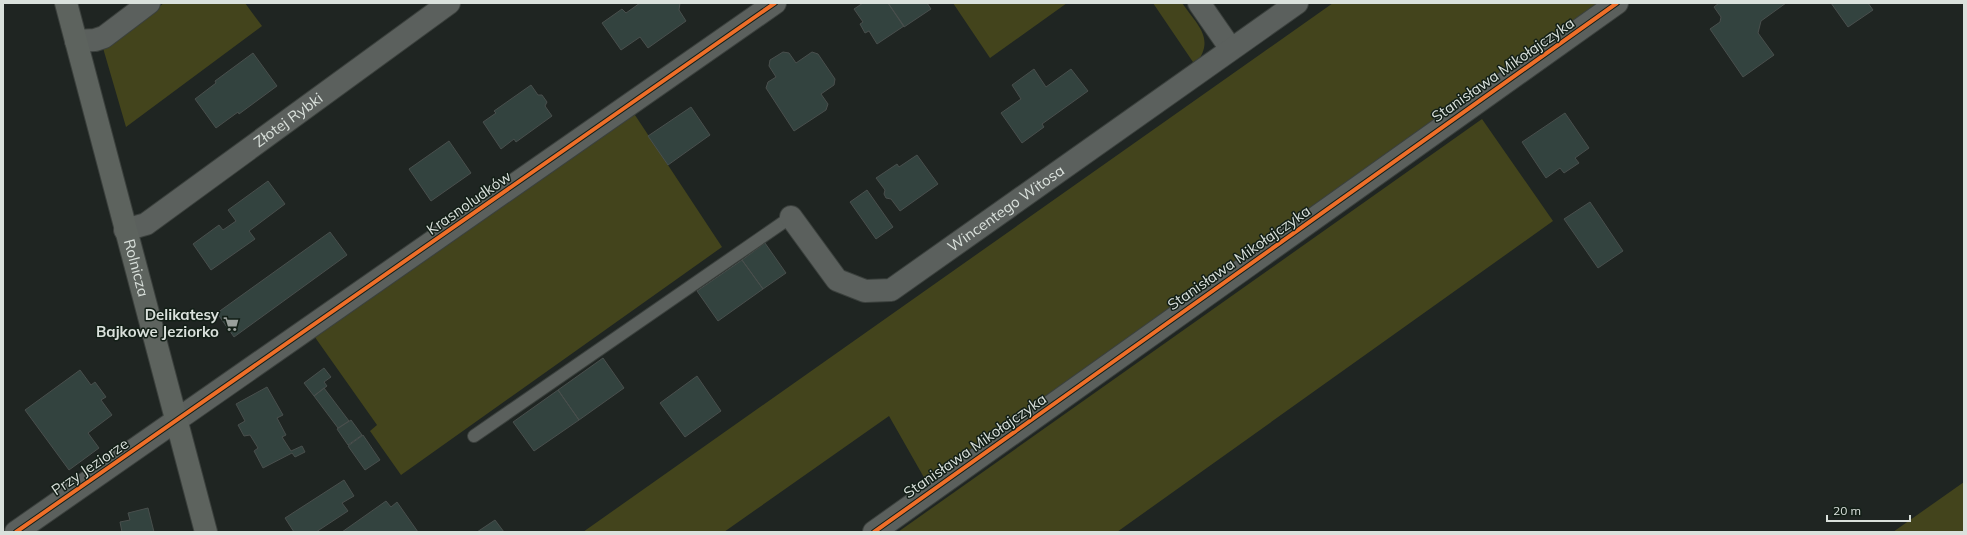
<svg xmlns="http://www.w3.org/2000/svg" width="1967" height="535" font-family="Mulish,sans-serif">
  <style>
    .green { fill: #43441c }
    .building { fill: #33433f; stroke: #494f4d }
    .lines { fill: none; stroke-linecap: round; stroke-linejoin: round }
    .lane-casing { stroke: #3b403d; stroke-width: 14 }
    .street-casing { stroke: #3b403d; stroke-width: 24 }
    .secondary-casing { stroke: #3b403d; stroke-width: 24 }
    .lane { stroke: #5b605d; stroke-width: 12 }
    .street { stroke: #5b605d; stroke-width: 22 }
    .secondary { stroke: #5d635e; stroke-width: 22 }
    .cycleway-casing { stroke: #131f17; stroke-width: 6 }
    .cycleway { stroke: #ee6e29; stroke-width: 4 }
    .labels { text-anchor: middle; stroke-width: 3; stroke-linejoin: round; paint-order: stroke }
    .street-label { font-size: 15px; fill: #dae1dc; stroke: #131f17 }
    .poi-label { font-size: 15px; font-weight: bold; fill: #dae1dc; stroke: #131f17; text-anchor: end }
  </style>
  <rect width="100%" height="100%" fill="#1f2522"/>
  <path class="green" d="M164,3H245L262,26L126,127L103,48Z
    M953,3H1067L990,58Z
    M1153,3H1182C1198,26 1216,39 1195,65Z
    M1333,3H1599L926,481L889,416L724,532H583Z
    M631,109L722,247L401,475L370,431L377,425L312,333Z
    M1482,119L1553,221L1117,532H898Z
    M1964,482V532H1893Z"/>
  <path class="building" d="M640,3H680L679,10L686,21L648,48L640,37L621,50L602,23L622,9L626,13Z
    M863,3H888L904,26L877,44L869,31L865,33L860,24L863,22L854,9Z
    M888,3H927L931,9L904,27Z
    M1719,3H1786L1761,21L1758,33L1774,55L1743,77L1710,29L1720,22L1721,17L1714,7Z
    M1831,3H1868L1873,10L1848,27Z
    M783,52L789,53L796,63L812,52L818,54L835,79L834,85L821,94L828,104L826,110L794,131L766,88L768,82L776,77L769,66L770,60Z
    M253,53L277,86L239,114L238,112L216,128L195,99L216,83L215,81Z
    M1034,69L1046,87L1071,69L1088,91L1042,124L1044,127L1022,143L1001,113L1021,99L1012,85Z
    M531,85L538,95H542L547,102L545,106L552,116L516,142L514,139L501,149L483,122L496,113L494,111Z
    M691,107L710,135L668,165L648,136Z
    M1565,113L1589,148L1575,158L1579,163L1564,173L1560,168L1546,178L1522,142Z
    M449,141L471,173L431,201L409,169Z
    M917,155L938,184L900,211L891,199L886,198L884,194L885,190L876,178L897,164L899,167Z
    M268,181L285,204L249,231L255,239L211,270L193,244L219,225L223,230L236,221L228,210Z
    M867,190L893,227L876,239L850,202Z
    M1590,202L1623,251L1598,268L1564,219Z
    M330,232L347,255L234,337L217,313Z
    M765,243L786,273L763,289L742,260Z
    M742,260L763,289L718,321L697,291Z
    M603,358L624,388L579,420L558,390Z
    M324,368L331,377L324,382L327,386L314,396L304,383Z
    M80,370L91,385L95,382L106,397L101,400L112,415L88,433L99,448L69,470L25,410Z
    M697,376L721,411L685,437L660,403Z
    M267,387L283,415L277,418L286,435L282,437L291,451L302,446L305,452L295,457L292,453L263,468L254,451L258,448L250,435L244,436L238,425L245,421L236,404Z
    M324,388L349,421L338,428L314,396Z
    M558,390L579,420L534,451L513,422Z
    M351,420L362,435L348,445L337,429Z
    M363,435L380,460L365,470L348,446Z
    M344,480L354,496L342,503L348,511L316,532H294L285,518Z
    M386,501L391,507L397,502L418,532H342Z
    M148,508L154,532H122L120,522L130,520L128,513Z
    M495,520L504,532H477Z"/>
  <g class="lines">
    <defs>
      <path id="lane" d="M474,436L791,217"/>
      <g id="street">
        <path d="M1199,3L1231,49"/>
        <path d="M76,41L95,40L104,37L149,3"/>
        <path id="s1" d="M791,217L837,280L865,291L891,290L1297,3"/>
        <path id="s2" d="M125,230L146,224L449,3"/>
        <path d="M16,532L775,3"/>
        <path d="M874,532L1617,3"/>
      </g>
      <g id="secondary">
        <path id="s3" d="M66,3L206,532"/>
      </g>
    </defs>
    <use href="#lane" class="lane-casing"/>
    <use href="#street" class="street-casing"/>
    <use href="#secondary" class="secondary-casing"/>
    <use href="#lane" class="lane"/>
    <use href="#street" class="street"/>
    <use href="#secondary" class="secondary"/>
    <defs>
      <path id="cycleway" d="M16,532L775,3
        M874,532L1617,3"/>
    </defs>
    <use href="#cycleway" class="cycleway-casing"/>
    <use href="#cycleway" class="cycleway"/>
  </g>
  <defs>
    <symbol id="supermarket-bare" viewBox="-9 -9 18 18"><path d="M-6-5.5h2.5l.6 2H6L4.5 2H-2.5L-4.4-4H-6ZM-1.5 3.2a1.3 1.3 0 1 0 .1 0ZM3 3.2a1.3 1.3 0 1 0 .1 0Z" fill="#999f9b" stroke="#131f17" stroke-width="2.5" paint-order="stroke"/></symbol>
  </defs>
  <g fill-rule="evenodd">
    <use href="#supermarket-bare" x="220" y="313" width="22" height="22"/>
  </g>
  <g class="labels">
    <g class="street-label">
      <text transform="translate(1503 70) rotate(-35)" y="5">Stanisława Mikołajczyka</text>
      <text dy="5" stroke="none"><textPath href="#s2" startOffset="198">Złotej Rybki</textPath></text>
      <text transform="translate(469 203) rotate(-35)" y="5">Krasnoludków</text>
      <text dy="5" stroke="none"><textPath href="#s1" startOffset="275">Wincentego Witosa</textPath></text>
      <text transform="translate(1239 258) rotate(-35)" y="5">Stanisława Mikołajczyka</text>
      <text dy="5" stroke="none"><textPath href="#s3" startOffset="274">Rolnicza</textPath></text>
      <text transform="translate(975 446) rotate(-35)" y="5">Stanisława Mikołajczyka</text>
      <text transform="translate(90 467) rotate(-34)" y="5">Przy Jeziorze</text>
    </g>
    <g class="poi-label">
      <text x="219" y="320">Delikatesy<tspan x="219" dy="17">Bajkowe Jeziorko</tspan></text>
    </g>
  </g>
  <rect width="1967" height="535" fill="none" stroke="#dae1dc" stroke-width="8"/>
  <path d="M1827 515v6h83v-6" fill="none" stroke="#dae1dc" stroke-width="2"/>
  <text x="1833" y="515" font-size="12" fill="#dae1dc" stroke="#131f17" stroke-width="3" paint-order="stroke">20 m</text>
</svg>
